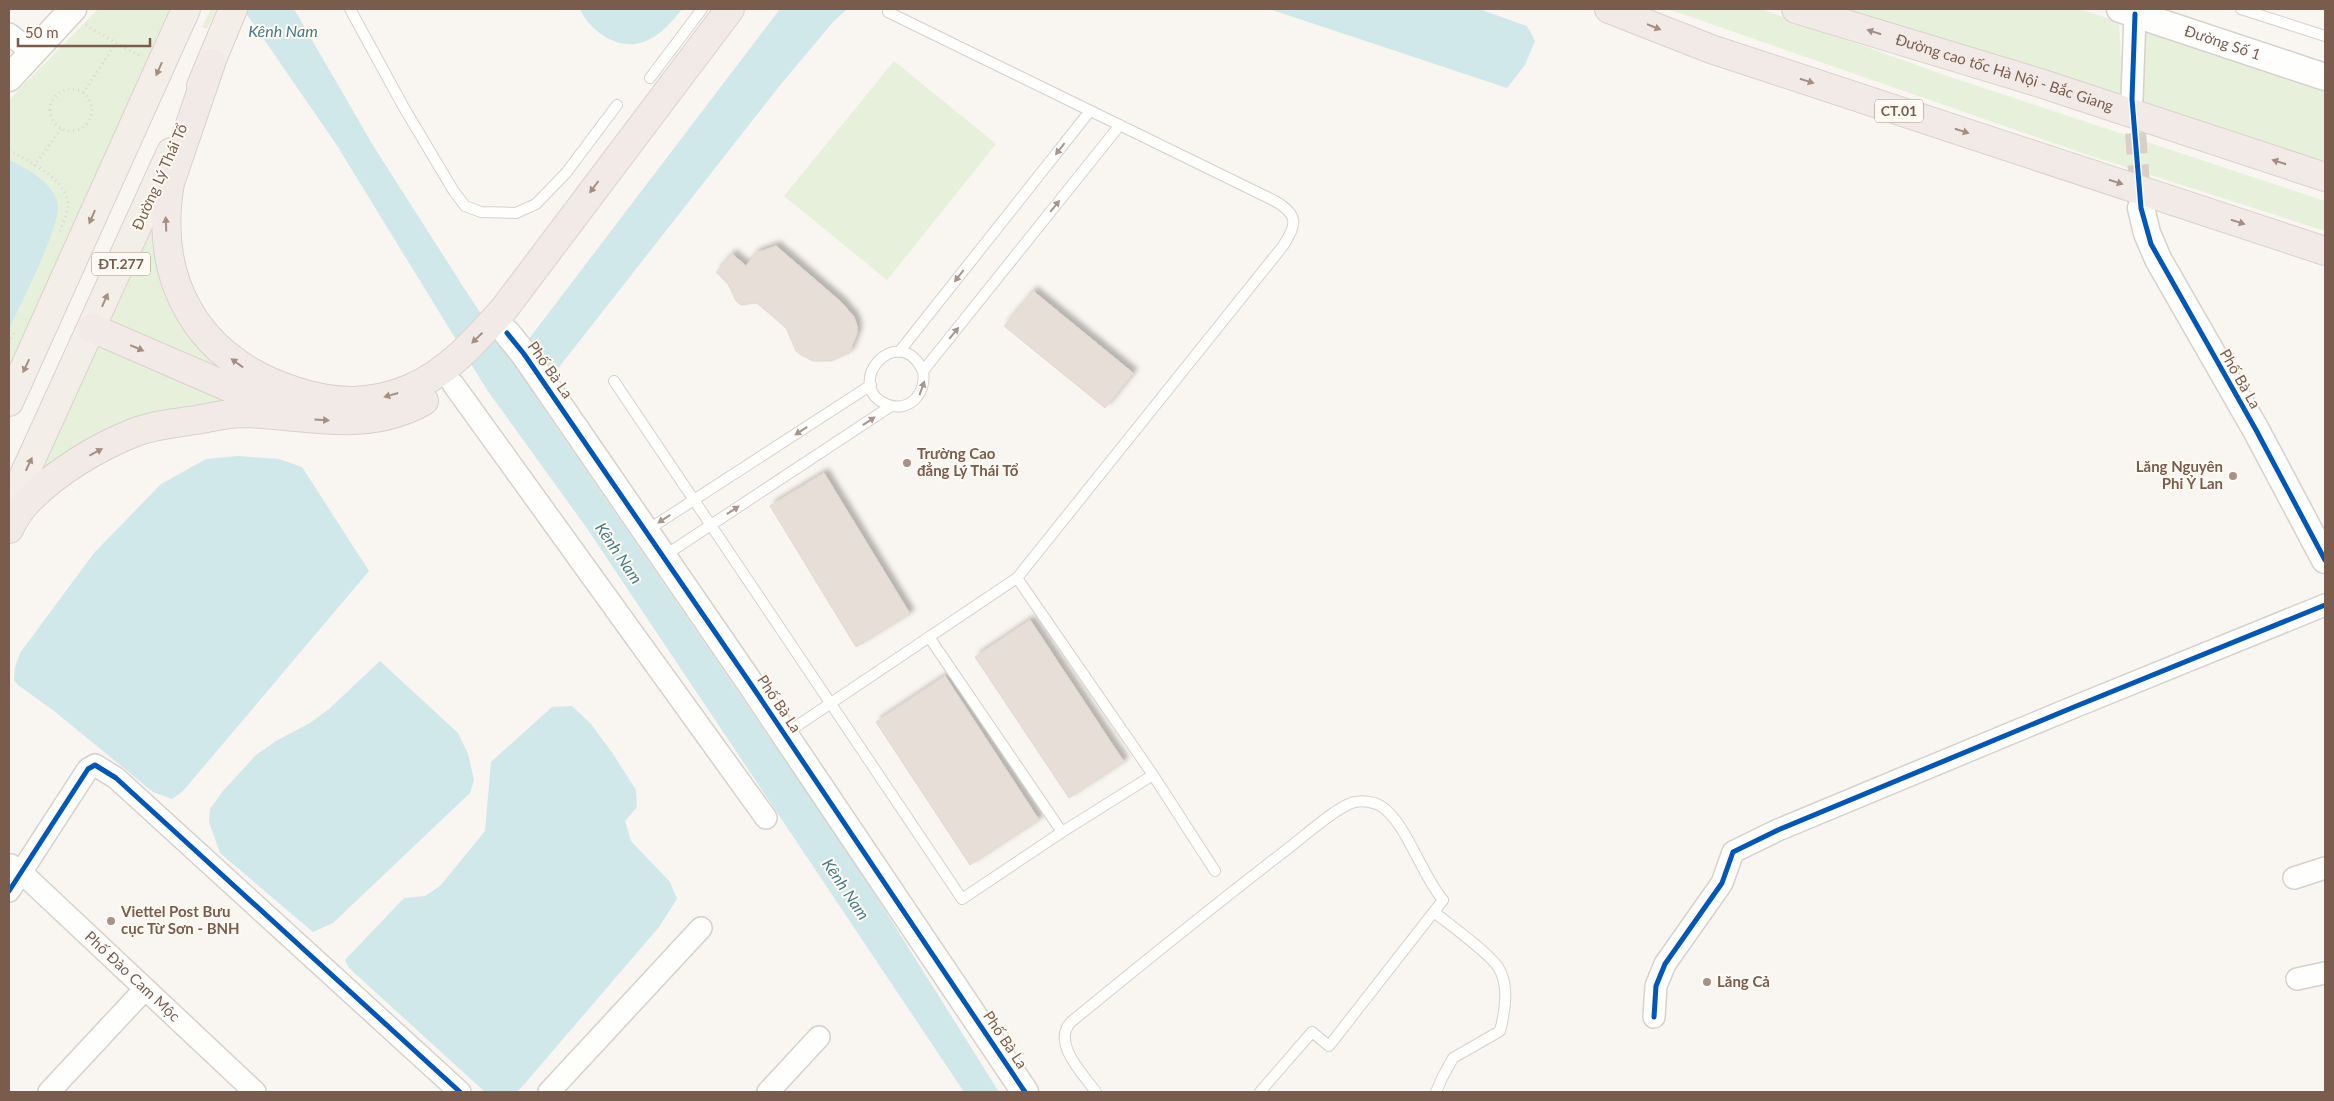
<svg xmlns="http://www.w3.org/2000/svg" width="2334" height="1101" font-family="Lato,sans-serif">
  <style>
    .green { fill: #e7f0db }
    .water { fill: #d0e8ea }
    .building { fill: #e6ded7; stroke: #e2d8d2; filter: url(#shadow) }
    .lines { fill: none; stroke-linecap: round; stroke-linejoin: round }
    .minor-tunnel { stroke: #d9cfc7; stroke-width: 21; stroke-dasharray: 21 11; stroke-linecap: butt }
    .service-casing { stroke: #d7d1cb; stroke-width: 12 }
    .minor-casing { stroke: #d7d1cb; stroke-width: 24 }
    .tertiary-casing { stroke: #d7d1cb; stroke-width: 29 }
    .primary-casing { stroke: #dad1cc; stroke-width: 30 }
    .motorway-casing { stroke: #dad1cc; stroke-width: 30 }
    .path { stroke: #dcd5d0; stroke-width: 3; stroke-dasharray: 1 4; stroke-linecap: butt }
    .service { stroke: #fefefd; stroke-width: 10 }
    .minor { stroke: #fefefd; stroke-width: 21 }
    .tertiary { stroke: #fefefd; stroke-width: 26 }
    .primary { stroke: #f3eee8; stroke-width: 28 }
    .motorway { stroke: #f2eae7; stroke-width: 28 }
    .cycleway-casing { stroke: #fffaf3; stroke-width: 8 }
    .cycleway { stroke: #0057b8; stroke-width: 5 }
    .oneway { fill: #a48e83 }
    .oneway2 { fill: #a48f83 }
    .oneway3 { fill: #a8958b }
    .poi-dot { fill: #a69286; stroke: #fffaf3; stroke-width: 2 }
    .labels { text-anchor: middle; stroke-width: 4; stroke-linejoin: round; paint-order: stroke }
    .shield { fill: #fffaf3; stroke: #a28b7f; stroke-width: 1 }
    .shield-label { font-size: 14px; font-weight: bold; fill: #7a5c4d }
    .street-label { font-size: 15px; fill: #7a5c4d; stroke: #fffaf3 }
    .poi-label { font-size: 15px; font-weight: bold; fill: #7a5c4d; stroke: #fffaf3; text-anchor: start }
    .water-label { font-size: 16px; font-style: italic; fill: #437c86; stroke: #fffaf3 }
  </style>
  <defs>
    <filter id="shadow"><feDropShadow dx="4.5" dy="-4.5" stdDeviation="2.5" flood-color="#0004"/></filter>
  </defs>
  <rect width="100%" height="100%" fill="#f9f5f0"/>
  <path class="green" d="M98,9H169L9,377V100Z
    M211,9H216L207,29L202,27Z
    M1668,9H1761L1947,76L2325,201V231L2082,153Z
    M1826,9H2080L2119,22L2123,97Z
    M2140,26L2325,88V161L2136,101Z
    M894,61L996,144L887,280L784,196Z
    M155,210V235L240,379L112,322L109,315Z
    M95,342L233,403L28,488Z"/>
  <path class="water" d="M243,9H294L374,147L466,291L546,412L854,861L999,1092H964L586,527L487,390L336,144Z
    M580,9H682C663,34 641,54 609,39C597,33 585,21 580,9Z
    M780,9H847L834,21L781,84L556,371L525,344Z
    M1269,9H1479L1527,26L1535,41L1525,65L1507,88Z
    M9,160C27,168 55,184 58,205C60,227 20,306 9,329Z
    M238,456L279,459L302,467L369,571L183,791L172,799L153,792L54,711L18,685L14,680L15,667L20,653L94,553L161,484L206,459Z
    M380,661L458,733L468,754L474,780L470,793L333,923L313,932L220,853L209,822L210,809L223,791L256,755L276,741L310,723L329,709Z
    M572,706L591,724L613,754L636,790L637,807L625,821L631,841L670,882L677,899L659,927L521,1088L516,1092H485L349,968L345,960L404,898L425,896L440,886L485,831L491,762L552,707Z"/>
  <path class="building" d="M776,246L841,302L854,317L857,326V333L849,353L831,361H813L801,355L796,351L786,328L757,303L741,305L736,301L728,284L716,272L732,254L746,266L756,253Z
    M1033,291L1133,373L1105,408L1004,326Z
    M824,473L910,614L856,647L770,506Z
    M1030,620L1124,762L1069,798L975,657Z
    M945,676L1039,820L970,865L876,722Z"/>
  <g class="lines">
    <path class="minor-tunnel" d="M2133,101L2141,203"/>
    <defs>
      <path id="service" d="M350,9L403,106L453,190L465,206L481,212L516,213L536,204L566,173L617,105
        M2241,9L2325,36
        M650,78L702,9
        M899,352L1090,111
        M923,371C898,319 842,385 886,404C910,414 927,392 923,371L1120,125
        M614,381L962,899L1062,832L1153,775
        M646,531L871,385
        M664,556L891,406
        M1017,578L1153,775L1215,871
        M929,637L1062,832
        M785,734L1017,578L1283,246C1297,225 1299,215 1275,201L888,12
        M1434,912C1450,925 1488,952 1498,967C1510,985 1505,1012 1500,1031L1453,1058L1442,1078L1436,1092
        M1096,1092C1084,1075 1051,1043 1071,1022C1143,963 1216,904 1290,847C1304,836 1339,805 1355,802C1363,800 1374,802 1381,806C1406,822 1422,876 1443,900L1329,1046L1312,1032L1260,1092"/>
      <g id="minor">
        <path d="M9,34L32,52"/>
        <path d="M2132,99L2135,14"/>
        <path d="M453,384L766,818"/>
        <path id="s1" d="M11,865L21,872L255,1092"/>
        <path d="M2294,878L2325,868"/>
        <path d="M9,891L88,769L95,765L116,778L460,1092"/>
        <path d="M2297,979L2325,973"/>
        <path d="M1654,1017L1656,986L1665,964L1722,883L1733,852L1778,830L2074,707L2325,605"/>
        <path d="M49,1092L145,989"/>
        <path d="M549,1092L701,928"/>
        <path d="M768,1092L819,1037"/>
      </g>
      <g id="tertiary">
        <path id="s2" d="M2120,9L2325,77"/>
        <path d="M9,78L73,9"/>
        <path d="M2141,208L2147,233L2158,259L2256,430L2325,560"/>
        <path d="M507,333L524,354L752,686L1025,1092"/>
      </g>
      <path id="primary" d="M201,86L233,9
        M9,402L186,9
        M9,508L171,152"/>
      <g id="motorway">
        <path d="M1609,9L1711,49L2325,251"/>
        <path id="s3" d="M1796,9L2040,83L2325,177"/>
        <path d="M211,63L170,183C153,282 198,360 295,391C335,404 370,405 409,389C448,373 476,340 504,309L730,9"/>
        <path d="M92,328L279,409"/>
        <path d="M9,529C14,519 20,509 28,501C56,472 96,448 133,433C153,425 175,423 196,420C213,417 228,413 245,413C306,415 367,434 424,401"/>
      </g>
    </defs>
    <use href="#service" class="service-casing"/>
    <use href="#minor" class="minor-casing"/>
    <use href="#tertiary" class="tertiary-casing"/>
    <use href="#primary" class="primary-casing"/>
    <use href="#motorway" class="motorway-casing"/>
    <path class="path" d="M86,25L116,43
      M50 110a21 21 0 1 1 42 0a21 21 0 1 1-42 0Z
      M83,93L116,43L142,57
      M9,151L15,153C34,165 69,181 68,207C67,215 62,225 59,233
      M34,166L61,129
      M9,343L15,330"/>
    <use href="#service" class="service"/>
    <use href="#minor" class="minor"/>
    <use href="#tertiary" class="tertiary"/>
    <use href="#primary" class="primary"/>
    <use href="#motorway" class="motorway"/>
    <defs>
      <path id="cycleway" d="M2135,14L2132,99L2141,208L2151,244L2256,430L2325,560
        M507,333L524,354L752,686L1025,1092
        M9,891L88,769L95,765L116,778L460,1092
        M1654,1017L1656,986L1665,964L1722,883L1733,852L1778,830L2074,707L2325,605"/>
    </defs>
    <use href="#cycleway" class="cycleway-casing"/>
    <use href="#cycleway" class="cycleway"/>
  </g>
  <defs><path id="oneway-solid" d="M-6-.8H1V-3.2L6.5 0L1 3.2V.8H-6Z" transform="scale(1.25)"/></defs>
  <g class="oneway">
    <use href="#oneway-solid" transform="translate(1654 27) rotate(22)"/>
    <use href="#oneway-solid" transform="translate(1874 32) rotate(-163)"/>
    <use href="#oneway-solid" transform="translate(1807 81) rotate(18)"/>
    <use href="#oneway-solid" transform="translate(1962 131) rotate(18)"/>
    <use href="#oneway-solid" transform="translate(2279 162) rotate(-162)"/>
    <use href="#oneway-solid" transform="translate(2116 182) rotate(18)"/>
    <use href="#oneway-solid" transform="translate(594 187) rotate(127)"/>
    <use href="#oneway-solid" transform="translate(2238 222) rotate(18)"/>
    <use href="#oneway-solid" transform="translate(166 224) rotate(-92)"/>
    <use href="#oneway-solid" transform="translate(477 338) rotate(136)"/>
    <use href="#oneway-solid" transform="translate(137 348) rotate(23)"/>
    <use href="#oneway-solid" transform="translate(237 363) rotate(-144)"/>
    <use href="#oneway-solid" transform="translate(391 395) rotate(164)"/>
    <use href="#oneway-solid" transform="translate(322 420) rotate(3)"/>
    <use href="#oneway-solid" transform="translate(96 452) rotate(-28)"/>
  </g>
  <g class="oneway2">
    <use href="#oneway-solid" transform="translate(159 69) rotate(114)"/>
    <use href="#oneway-solid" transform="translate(92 217) rotate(114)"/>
    <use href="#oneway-solid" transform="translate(105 300) rotate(-66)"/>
    <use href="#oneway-solid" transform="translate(26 366) rotate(115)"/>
    <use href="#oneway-solid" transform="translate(29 464) rotate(-65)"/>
  </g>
  <g class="oneway3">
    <use href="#oneway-solid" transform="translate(1060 149) rotate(128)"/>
    <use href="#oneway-solid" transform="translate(1055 206) rotate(-51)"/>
    <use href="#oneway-solid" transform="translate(959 276) rotate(128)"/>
    <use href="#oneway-solid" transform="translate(954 333) rotate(-51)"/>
    <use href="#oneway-solid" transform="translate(922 388) rotate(-70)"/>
    <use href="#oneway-solid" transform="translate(869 421) rotate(-33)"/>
    <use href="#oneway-solid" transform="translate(801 431) rotate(147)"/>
    <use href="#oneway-solid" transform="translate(733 510) rotate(-33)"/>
    <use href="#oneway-solid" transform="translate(664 519) rotate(147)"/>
  </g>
  <g class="poi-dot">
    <circle cx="907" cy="463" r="5"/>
    <circle cx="2233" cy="476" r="5"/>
    <circle cx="111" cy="921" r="5"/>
    <circle cx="1707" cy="982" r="5"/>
  </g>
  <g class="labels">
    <g class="shield">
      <rect x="1875" y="99.5" width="48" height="23" rx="4"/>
      <rect x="92" y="252.5" width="58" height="23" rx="4"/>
    </g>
    <g class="shield-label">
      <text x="1899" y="116">CT.01</text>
      <text x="121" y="269">ĐT.277</text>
    </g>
    <g class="street-label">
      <text dy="5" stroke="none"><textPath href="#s2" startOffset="108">Đường Số 1</textPath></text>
      <text dy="5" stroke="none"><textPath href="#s3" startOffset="218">Đường cao tốc Hà Nội - Bắc Giang</textPath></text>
      <text transform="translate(160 177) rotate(-66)" y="5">Đường Lý Thái Tổ</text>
      <text transform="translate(550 370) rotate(55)" y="5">Phố Bà La</text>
      <text transform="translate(2240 379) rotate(60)" y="5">Phố Bà La</text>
      <text transform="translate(779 704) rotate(56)" y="5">Phố Bà La</text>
      <text dy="5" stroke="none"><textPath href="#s1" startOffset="165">Phố Đào Cam Mộc</textPath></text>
      <text transform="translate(1005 1040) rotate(56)" y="5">Phố Bà La</text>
    </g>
    <g class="poi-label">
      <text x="917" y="459">Trường Cao<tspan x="917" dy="17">đẳng Lý Thái Tổ</tspan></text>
      <text x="2223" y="472" text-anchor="end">Lăng Nguyên<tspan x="2223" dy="17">Phi Ỷ Lan</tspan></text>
      <text x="121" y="917">Viettel Post Bưu<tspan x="121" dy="17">cục Từ Sơn - BNH</tspan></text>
      <text x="1717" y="987">Lăng Cả</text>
    </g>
    <g class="water-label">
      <text x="283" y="37">Kênh Nam</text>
      <text transform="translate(619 553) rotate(56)" y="6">Kênh Nam</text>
      <text transform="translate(846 889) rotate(56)" y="6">Kênh Nam</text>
    </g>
  </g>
  <rect width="2334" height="1101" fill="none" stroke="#7a5c4d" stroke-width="20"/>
  <path d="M18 38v8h132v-8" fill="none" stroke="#7a5c4d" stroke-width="2.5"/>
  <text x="25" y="38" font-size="15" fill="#7a5c4d" stroke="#fffaf3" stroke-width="4" paint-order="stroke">50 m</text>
</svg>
